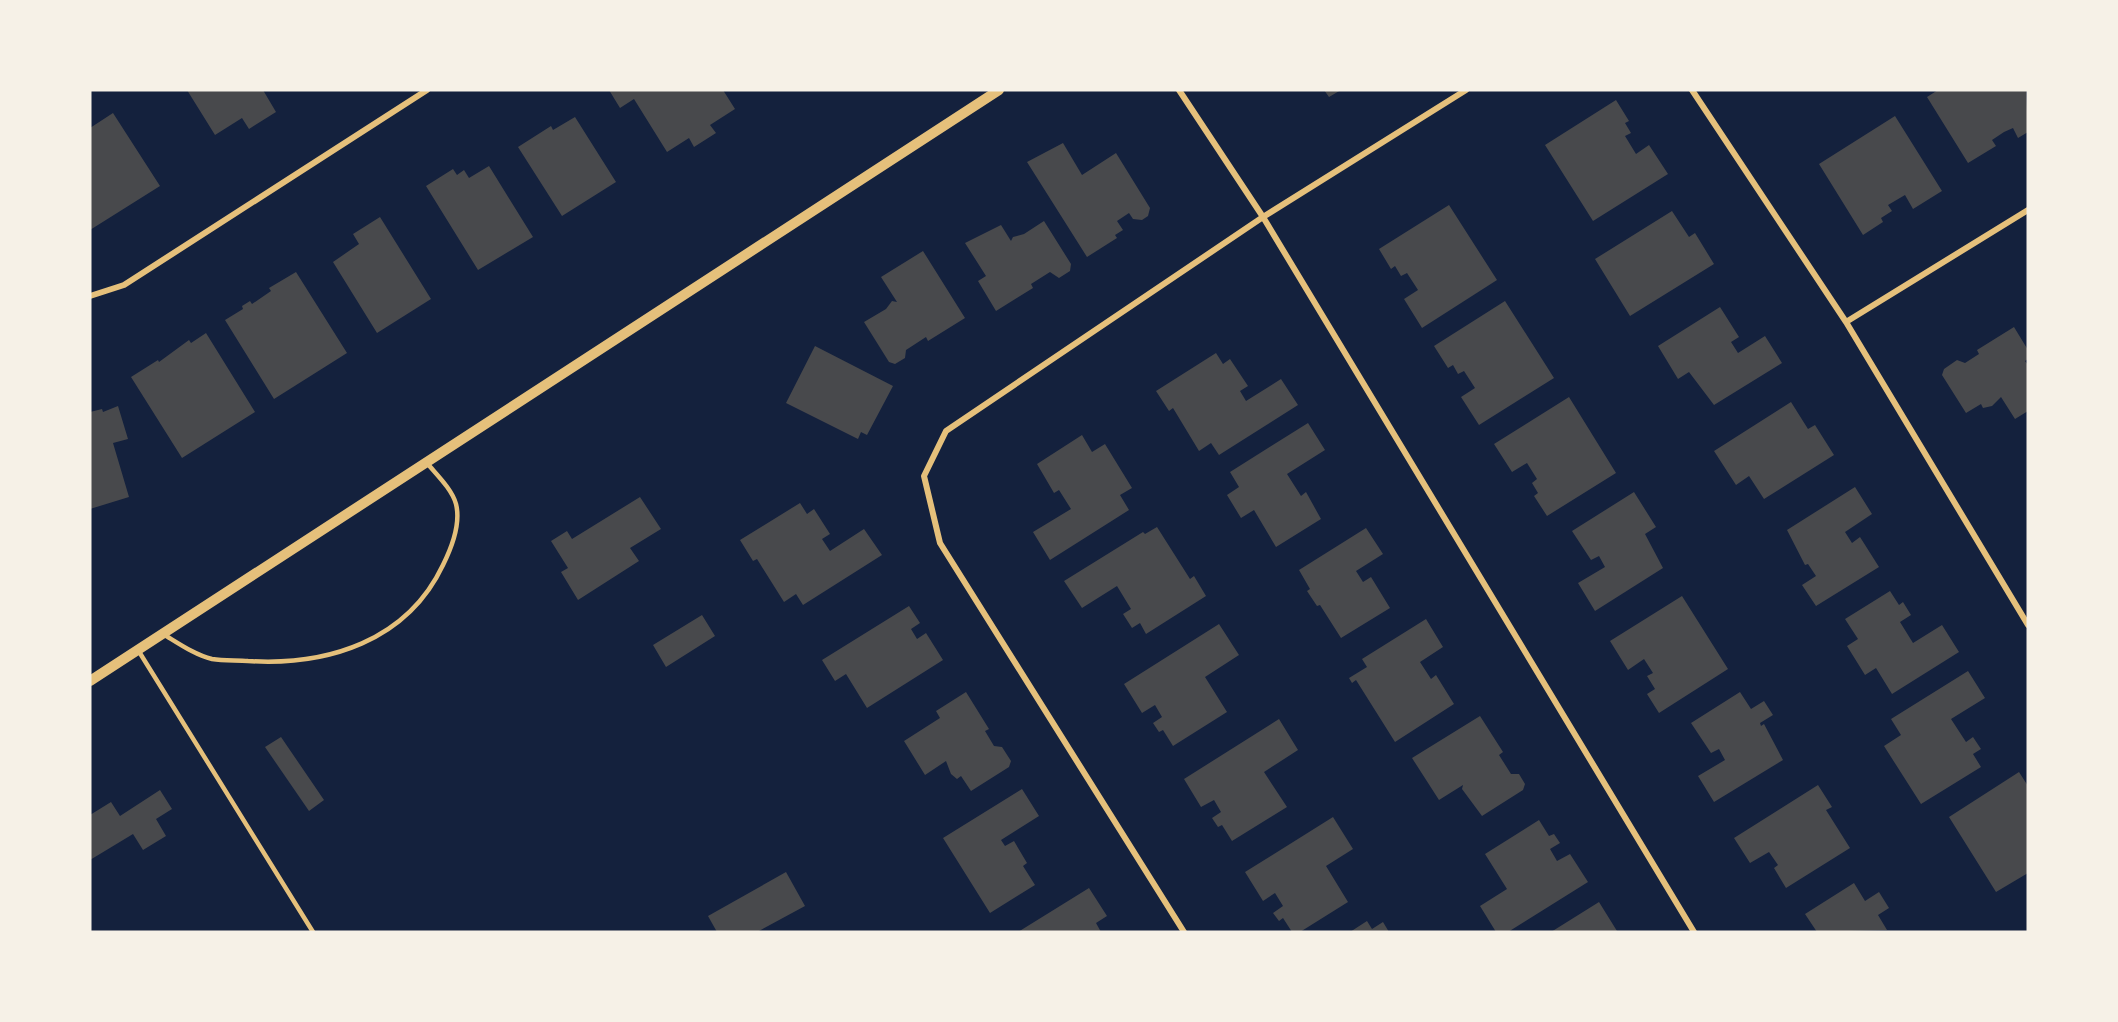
<svg xmlns="http://www.w3.org/2000/svg" width="2118" height="1022" font-family="Jost,sans-serif">
  <style>
    .building { fill: #48494c }
    .lines { fill: none; stroke-linecap: round; stroke-linejoin: round }
    .service { stroke: #e5c07b; stroke-width: 4.5 }
    .minor { stroke: #e5c07b; stroke-width: 6 }
    .tertiary { stroke: #e5c07b; stroke-width: 10 }
  </style>
  <rect width="100%" height="100%" fill="#14213d"/>
  <path class="building" d="M187,90H263L276,112L249,129L242,118L215,135Z
    M609,90H723L735,109L710,125L716,133L694,147L689,138L667,152L634,99L620,108Z
    M1324,90H1341L1329,97Z
    M1938,90H2026L2028,132L2018,138L2013,128L2004,132L1992,140L1996,146L1968,163L1927,97Z
    M1616,100L1629,121L1625,123L1631,133L1625,136L1636,154L1649,145L1668,174L1593,221L1545,145Z
    M113,113L160,186L90,230V128Z
    M1895,116L1942,191L1913,209L1905,195L1888,205L1892,211L1881,218L1883,222L1863,235L1819,164Z
    M575,117L616,182L562,216L518,147L551,126L553,130Z
    M1063,143L1082,175L1116,153L1150,208L1148,216L1142,220L1133,219L1129,213L1117,221L1123,230L1115,235L1117,238L1087,257L1027,162Z
    M489,166L533,237L478,270L426,186L453,169L457,175L464,170L469,178Z
    M1449,205L1497,280L1422,328L1404,299L1418,290L1407,273L1401,276L1395,266L1391,269L1379,249Z
    M1672,211L1689,237L1695,233L1714,264L1630,316L1595,259Z
    M380,217L431,299L377,333L333,262L359,244L353,234Z
    M1044,221L1071,264L1070,271L1059,278L1050,272L1031,284L1033,288L996,311L978,281L986,276L965,243L1001,225L1011,241L1013,237L1024,234Z
    M923,251L965,318L928,341L926,337L906,350L905,358L895,364L889,362L864,322L886,309L892,301L897,302L881,277Z
    M296,272L347,353L274,399L225,320L243,309L242,306L250,301L252,304L271,291L269,288Z
    M1505,301L1554,378L1479,425L1461,397L1475,388L1464,371L1458,374L1453,365L1448,368L1434,346Z
    M1720,307L1739,337L1731,342L1738,353L1765,336L1782,363L1714,405L1689,372L1678,379L1658,346Z
    M2014,327L2028,350V359L2025,361L2028,365V411L2015,419L2001,397L1992,406L1983,408L1981,404L1966,413L1942,375L1944,369L1957,360L1965,363L1979,354L1977,350Z
    M206,333L255,412L182,458L131,377L158,360L159,362L189,340L191,343Z
    M815,346L893,386L867,435L861,432L858,439L786,403Z
    M1216,353L1223,364L1230,359L1248,386L1240,391L1246,401L1281,379L1298,405L1219,455L1211,443L1199,451L1173,408L1169,411L1156,391Z
    M1569,397L1616,473L1547,516L1534,496L1538,493L1532,483L1537,479L1527,463L1512,472L1494,444Z
    M1791,402L1808,429L1815,425L1834,455L1764,499L1749,476L1736,485L1714,451Z
    M118,406L128,439L113,443L129,497L90,509V412L102,409L103,412Z
    M1308,423L1325,450L1287,474L1301,496L1306,492L1321,519L1276,547L1254,510L1241,518L1227,495L1239,487L1230,472Z
    M1082,435L1092,452L1105,444L1132,488L1120,495L1129,510L1050,560L1033,532L1071,509L1059,490L1054,493L1037,464Z
    M1855,487L1872,514L1845,532L1852,543L1860,537L1879,567L1816,606L1802,585L1816,576L1808,564L1805,565L1787,530Z
    M1634,492L1656,527L1645,534L1663,568L1595,611L1578,583L1605,567L1599,556L1591,560L1572,531Z
    M640,497L661,529L630,548L639,561L578,600L561,572L568,568L551,541L567,531L572,539Z
    M800,503L807,514L814,509L830,534L822,539L830,551L864,529L882,555L803,605L796,594L784,602L757,559L753,561L740,540Z
    M1157,527L1190,579L1194,576L1206,596L1146,634L1140,623L1132,628L1123,614L1131,609L1117,586L1082,608L1064,581L1143,532L1145,534Z
    M1366,528L1383,554L1356,571L1363,582L1371,577L1390,608L1341,638L1320,605L1317,606L1307,591L1310,589L1299,570Z
    M1890,591L1899,605L1903,602L1911,615L1900,622L1913,643L1942,625L1959,652L1892,694L1876,668L1865,675L1847,646L1858,639L1845,619Z
    M1682,596L1728,669L1659,713L1647,694L1655,689L1647,676L1653,673L1644,659L1628,670L1610,641Z
    M909,606L920,623L911,629L917,639L926,633L943,660L867,708L846,674L835,681L822,660Z
    M702,615L715,636L666,667L653,645Z
    M1426,619L1443,647L1420,662L1431,679L1436,675L1454,704L1395,742L1356,680L1352,683L1349,678L1367,667L1362,659Z
    M1219,624L1239,655L1205,677L1227,712L1173,746L1163,730L1159,732L1153,723L1162,717L1155,705L1142,713L1124,684Z
    M1968,671L1985,698L1951,719L1966,742L1973,737L1981,749L1973,754L1981,767L1921,804L1884,746L1901,735L1891,719Z
    M966,692L989,729L985,731L994,746L1002,747L1011,761L1009,767L971,791L961,776L957,779L951,774L946,761L925,775L904,741L940,718L936,711Z
    M1740,692L1751,709L1764,701L1773,715L1760,723L1761,726L1764,724L1783,760L1714,802L1698,776L1725,760L1719,749L1711,753L1691,723Z
    M1480,716L1503,752L1499,755L1511,774H1519L1525,784L1523,790L1482,816L1462,789L1463,785L1439,800L1412,758Z
    M1279,719L1298,750L1264,772L1287,807L1232,841L1222,825L1218,827L1212,818L1221,812L1214,800L1201,807L1184,779Z
    M281,737L324,800L309,811L265,747Z
    M2019,772L2028,786V873L1996,892L1949,817Z
    M1818,785L1832,807L1826,810L1850,848L1786,888L1774,868L1778,865L1769,852L1750,863L1734,838Z
    M1022,789L1039,816L1001,840L1005,846L1014,841L1027,863L1023,866L1035,885L990,913L943,838Z
    M160,790L172,809L156,819L166,836L143,850L133,834L90,860V815L111,802L120,816Z
    M1333,817L1353,849L1326,866L1348,902L1300,932H1292L1283,918L1279,921L1273,913L1283,906L1275,893L1263,901L1245,872Z
    M1539,820L1549,836L1554,834L1560,843L1550,849L1557,861L1570,854L1588,882L1508,932H1496L1480,906L1507,889L1485,854Z
    M786,872L805,906L757,932H717L708,916Z
    M1854,883L1865,901L1879,892L1889,908L1878,915L1887,930L1817,932L1805,914Z
    M1089,888L1107,916L1096,923L1101,932H1018Z
    M1599,902L1617,931L1551,932Z
    M1367,921L1372,929L1383,922L1389,932H1350Z"/>
  <g class="lines">
    <path class="service" d="M163,634C178,643 195,655 212,659C224,661 237,660 248,661C328,666 407,641 443,565C452,547 461,524 456,504C452,489 436,474 427,463
      M138,650L313,932"/>
    <path class="minor" d="M1179,90L1263,217L1694,932
      M1692,90L1846,322L2028,625
      M90,296L124,285L427,90
      M1846,322L2028,210
      M1184,932L940,543L924,476L946,431L1263,217L1466,90"/>
    <path class="tertiary" d="M90,681L999,90"/>
  </g>
  <rect width="2118" height="1022" fill="none" stroke="#f6f1e7" stroke-width="183"/>
</svg>
